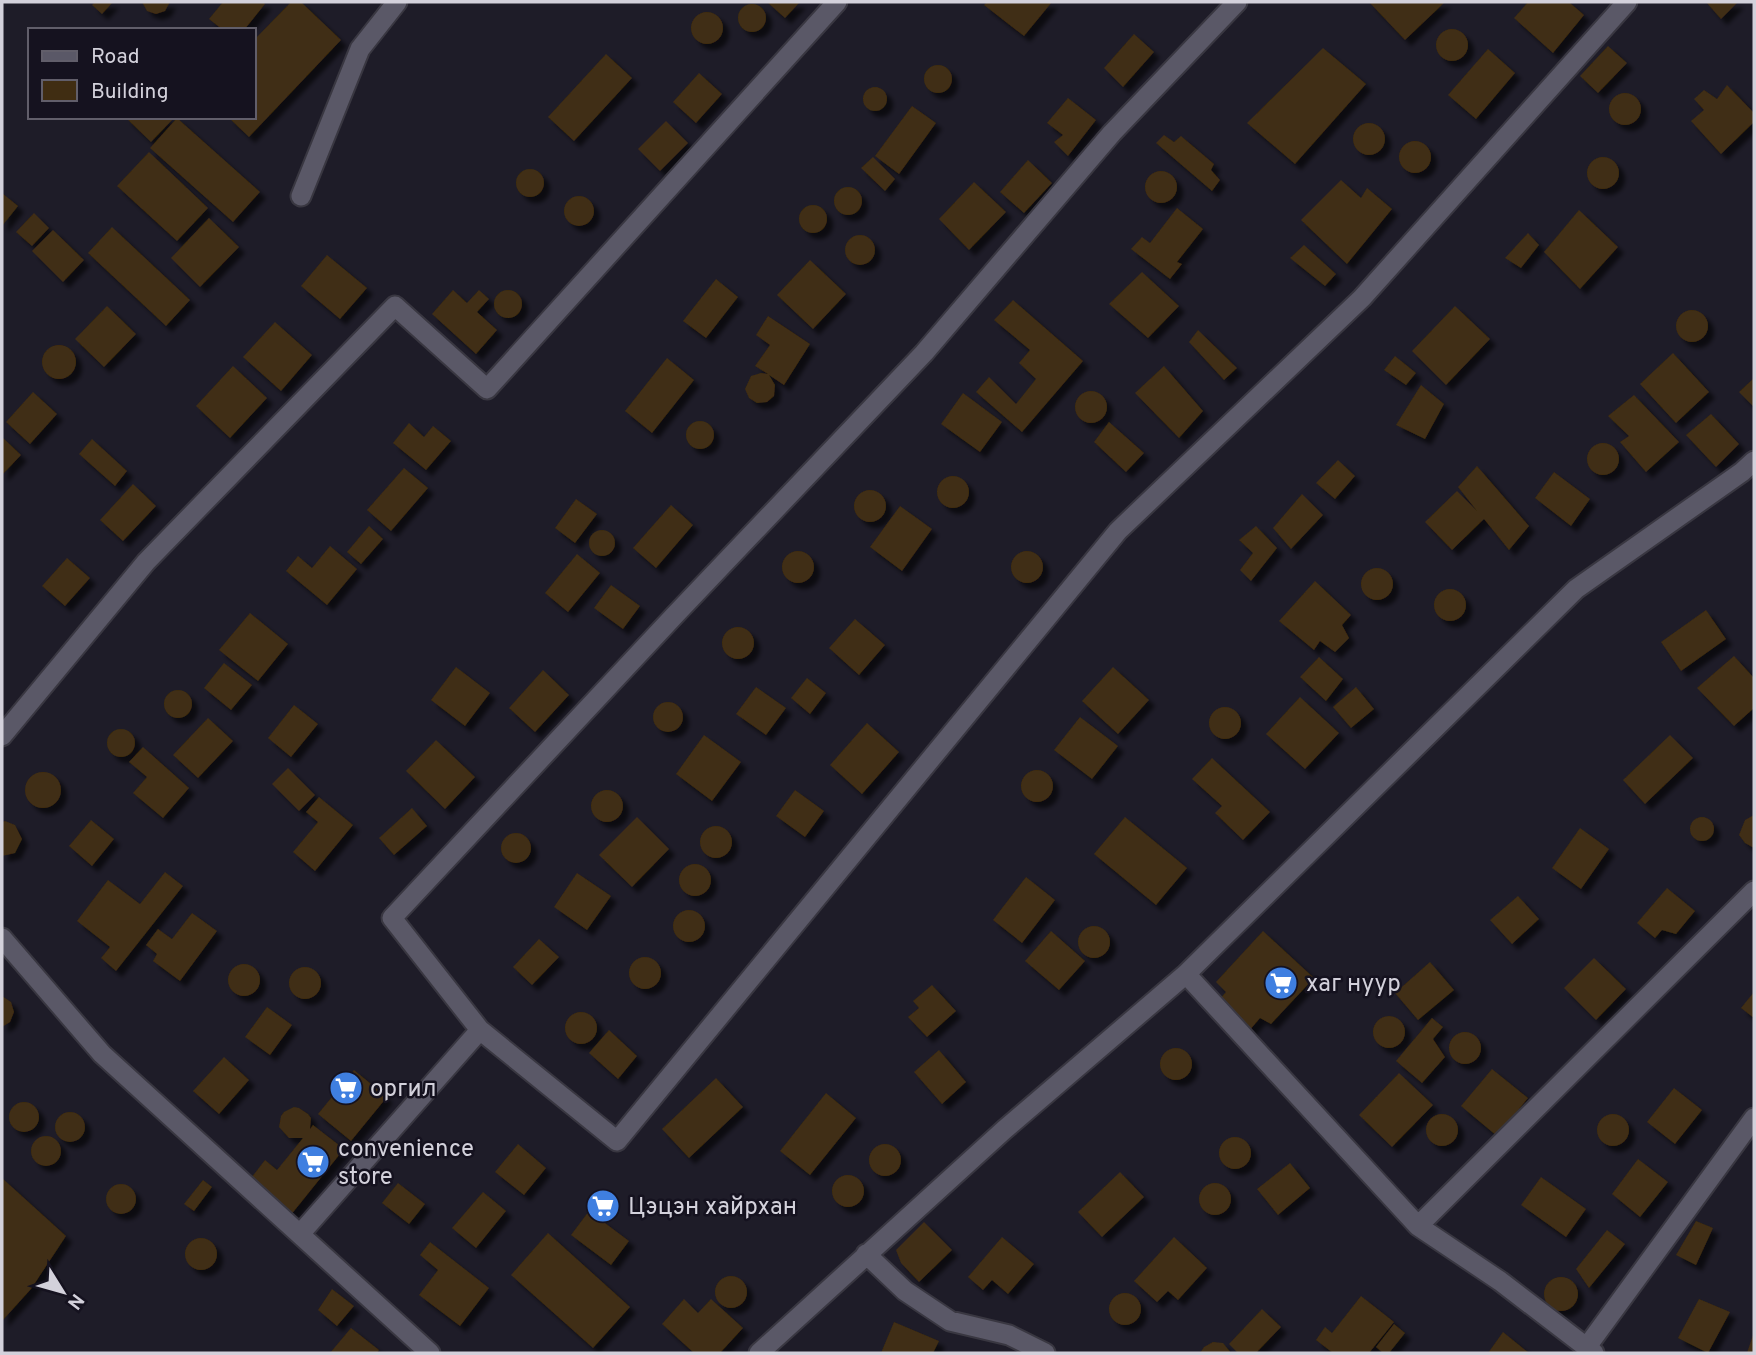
<svg xmlns="http://www.w3.org/2000/svg" width="1756" height="1355" font-family="Overpass,sans-serif">
  <style>
    .building { fill: #402d12; filter: url(#shadow) }
    .lines { fill: none; stroke-linecap: round; stroke-linejoin: round }
    .service-casing { stroke: #393741; stroke-width: 23 }
    .minor-casing { stroke: #393741; stroke-width: 23 }
    .service { stroke: #5a5867; stroke-width: 19 }
    .minor { stroke: #5a5867; stroke-width: 19 }
    .labels { text-anchor: middle; stroke-width: 5; stroke-linejoin: round; paint-order: stroke }
    .poi-label { font-size: 24px; fill: #d3d1db; stroke: #15121f; text-anchor: start }
  </style>
  <defs>
    <filter id="shadow"><feDropShadow dx="6" dy="6" stdDeviation="2" flood-color="#0009"/></filter>
  </defs>
  <rect width="100%" height="100%" fill="#1e1c28"/>
  <path class="building" d="M95,2H113L102,14L92,5Z
    M142,2H170L165,11L156,14L147,11Z
    M223,2H263L265,4L244,30H223L209,19Z
    M291,2H301L341,40L249,137L228,117H254V40Z
    M767,2H800L785,18Z
    M987,2H1052L1024,36L984,5Z
    M1369,2H1445L1405,40Z
    M1528,2H1569L1584,15L1553,53L1514,18Z
    M1706,2H1738L1721,19Z
    M738 18a14 14 0 1 1 28 0a14 14 0 1 1-28 0Z
    M691 28a16 16 0 1 1 32 0a16 16 0 1 1-32 0Z
    M1436 45a16 16 0 1 1 32 0a16 16 0 1 1-32 0Z
    M1134,34L1154,52L1123,87L1104,68Z
    M1608,46L1627,63L1598,93L1580,76Z
    M1323,48L1366,84L1295,164L1247,123Z
    M1488,49L1515,73L1476,119L1448,95Z
    M606,54L632,78L574,141L548,117Z
    M924 79a14 14 0 1 1 28 0a14 14 0 1 1-28 0Z
    M699,73L722,94L696,123L673,102Z
    M1727,85L1754,113V122L1721,154L1691,121L1704,110L1694,99L1704,90L1717,99Z
    M863 99a12 12 0 1 1 24 0a12 12 0 1 1-24 0Z
    M1609 109a16 16 0 1 1 32 0a16 16 0 1 1-32 0Z
    M1068,98L1096,120L1068,156L1054,142L1063,135L1047,123Z
    M912,106L936,123L899,174L875,156Z
    M125,117H175L151,142Z
    M177,118L260,192L233,222L150,148Z
    M666,121L688,143L660,171L638,149Z
    M1353 139a16 16 0 1 1 32 0a16 16 0 1 1-32 0Z
    M1164,135L1174,142L1181,136L1214,164L1211,170L1220,180L1212,191L1156,143Z
    M1399 157a16 16 0 1 1 32 0a16 16 0 1 1-32 0Z
    M149,152L208,208L177,241L117,186Z
    M1587 173a16 16 0 1 1 32 0a16 16 0 1 1-32 0Z
    M873,157L895,179L885,191L861,168Z
    M1028,160L1052,183L1024,213L1000,192Z
    M516 183a14 14 0 1 1 28 0a14 14 0 1 1-28 0Z
    M1145 187a16 16 0 1 1 32 0a16 16 0 1 1-32 0Z
    M1341,180L1361,198L1367,188L1392,209L1347,264L1301,220Z
    M974,182L1006,212L969,250L939,219Z
    M834 201a14 14 0 1 1 28 0a14 14 0 1 1-28 0Z
    M2,193L18,206L2,226Z
    M564 211a15 15 0 1 1 30 0a15 15 0 1 1-30 0Z
    M799 219a14 14 0 1 1 28 0a14 14 0 1 1-28 0Z
    M1177,208L1203,229L1177,262L1182,264L1170,279L1131,249L1142,237L1150,243Z
    M1579,210L1618,247L1580,289L1544,252Z
    M34,213L49,228L32,246L16,232Z
    M209,218L239,247L200,287L171,258Z
    M112,227L190,300L166,326L88,253Z
    M53,230L84,260L63,282L32,251Z
    M1528,233L1539,245L1521,268L1505,258Z
    M845 250a15 15 0 1 1 30 0a15 15 0 1 1-30 0Z
    M1304,245L1336,274L1325,286L1290,258Z
    M327,255L367,288L340,319L301,286Z
    M810,260L846,294L813,329L777,295Z
    M1142,272L1179,306L1148,338L1109,304Z
    M716,279L738,297L706,338L683,321Z
    M453,290L467,303L479,290L489,299L477,312L497,330L476,354L432,314Z
    M494 304a14 14 0 1 1 28 0a14 14 0 1 1-28 0Z
    M1013,300L1083,361L1022,432L976,392L989,377L1016,404L1036,379L1019,363L1030,350L994,320Z
    M107,306L136,334L104,367L75,339Z
    M1455,306L1490,339L1446,385L1412,351Z
    M1676 326a16 16 0 1 1 32 0a16 16 0 1 1-32 0Z
    M768,316L810,344L784,385L769,375L775,385L774,396L767,402L757,403L749,398L745,389L751,376L761,373L768,374L755,366L770,345L756,335Z
    M275,322L312,355L281,391L243,357Z
    M1198,330L1237,368L1224,380L1189,342Z
    M42 362a17 17 0 1 1 34 0a17 17 0 1 1-34 0Z
    M1673,353L1709,392L1676,423L1640,384Z
    M1395,356L1416,373L1406,385L1384,370Z
    M667,358L694,380L652,433L625,411Z
    M233,366L267,398L230,438L196,406Z
    M1164,366L1203,411L1179,438L1135,393Z
    M1754,378V407L1739,392Z
    M1421,385L1444,404L1425,439L1396,425Z
    M1075 407a16 16 0 1 1 32 0a16 16 0 1 1-32 0Z
    M33,392L57,414L30,444L6,422Z
    M963,393L1002,422L980,452L941,424Z
    M1634,395L1679,442L1646,472L1620,442L1629,436L1608,416Z
    M1711,414L1739,444L1716,467L1686,435Z
    M686 435a14 14 0 1 1 28 0a14 14 0 1 1-28 0Z
    M1109,422L1144,453L1126,472L1094,442Z
    M409,423L424,437L433,426L451,441L426,470L393,443Z
    M2,437L21,455L2,475Z
    M92,439L127,471L115,486L79,454Z
    M1587 459a16 16 0 1 1 32 0a16 16 0 1 1-32 0Z
    M1338,460L1355,476L1335,499L1316,483Z
    M1477,466L1529,526L1509,550L1484,519L1452,550L1425,522L1457,491L1477,511L1458,487Z
    M404,468L428,488L391,531L367,510Z
    M1554,472L1590,499L1571,526L1535,498Z
    M937 492a16 16 0 1 1 32 0a16 16 0 1 1-32 0Z
    M133,484L156,506L123,541L100,520Z
    M854 506a16 16 0 1 1 32 0a16 16 0 1 1-32 0Z
    M1302,494L1323,515L1291,549L1273,528Z
    M576,499L597,514L575,543L555,528Z
    M671,505L693,525L656,568L633,548Z
    M900,506L932,529L902,571L870,547Z
    M369,526L383,539L361,564L347,552Z
    M1256,526L1277,548L1251,581L1240,570L1253,553L1239,540Z
    M589 543a13 13 0 1 1 26 0a13 13 0 1 1-26 0Z
    M330,546L357,569L327,605L286,571L298,556L312,568Z
    M1011 567a16 16 0 1 1 32 0a16 16 0 1 1-32 0Z
    M782 567a16 16 0 1 1 32 0a16 16 0 1 1-32 0Z
    M577,554L600,573L568,612L545,593Z
    M67,558L90,578L65,606L42,586Z
    M1361 584a16 16 0 1 1 32 0a16 16 0 1 1-32 0Z
    M1315,581L1351,615L1342,625L1349,638L1335,652L1320,641L1314,650L1279,621Z
    M611,585L640,606L623,629L594,608Z
    M1434 605a16 16 0 1 1 32 0a16 16 0 1 1-32 0Z
    M1706,610L1726,639L1681,671L1661,642Z
    M250,613L288,644L258,681L219,650Z
    M855,619L885,645L859,675L829,648Z
    M722 643a16 16 0 1 1 32 0a16 16 0 1 1-32 0Z
    M1734,656L1754,678V708L1734,726L1697,688Z
    M1319,657L1343,679L1326,701L1300,677Z
    M224,663L252,685L231,710L204,688Z
    M456,667L490,693L465,726L431,700Z
    M1113,667L1149,700L1118,734L1082,701Z
    M543,670L569,695L535,732L509,708Z
    M807,678L826,693L810,714L791,698Z
    M756,687L786,708L766,735L736,714Z
    M1356,687L1374,709L1351,728L1333,707Z
    M164 704a14 14 0 1 1 28 0a14 14 0 1 1-28 0Z
    M1300,697L1339,733L1305,769L1266,734Z
    M653 717a15 15 0 1 1 30 0a15 15 0 1 1-30 0Z
    M294,705L318,724L291,757L268,738Z
    M1209 723a16 16 0 1 1 32 0a16 16 0 1 1-32 0Z
    M1080,717L1118,746L1092,779L1054,750Z
    M208,718L233,741L198,778L173,755Z
    M867,723L899,752L862,794L830,765Z
    M107 743a14 14 0 1 1 28 0a14 14 0 1 1-28 0Z
    M704,735L741,762L712,801L676,774Z
    M1670,735L1693,758L1645,804L1623,780Z
    M436,740L475,777L445,809L406,771Z
    M143,747L189,788L163,818L133,793L147,777L129,762Z
    M1212,758L1270,812L1243,840L1215,813L1222,806L1192,779Z
    M288,768L315,795L299,811L272,784Z
    M1021 786a16 16 0 1 1 32 0a16 16 0 1 1-32 0Z
    M25 790a18 18 0 1 1 36 0a18 18 0 1 1-36 0Z
    M591 806a16 16 0 1 1 32 0a16 16 0 1 1-32 0Z
    M795,790L824,811L805,837L776,816Z
    M319,797L353,825L315,871L293,852L318,822L306,812Z
    M412,808L427,826L394,855L379,838Z
    M1754,815V848L1745,843L1739,835L1745,820Z
    M637,817L669,849L632,887L599,855Z
    M1125,817L1187,868L1156,905L1094,854Z
    M1690 829a12 12 0 1 1 24 0a12 12 0 1 1-24 0Z
    M91,820L114,839L92,866L69,846Z
    M5,821L15,825L22,839L15,853L2,856V822Z
    M700 842a16 16 0 1 1 32 0a16 16 0 1 1-32 0Z
    M1580,828L1609,849L1581,889L1552,868Z
    M501 848a15 15 0 1 1 30 0a15 15 0 1 1-30 0Z
    M679 880a16 16 0 1 1 32 0a16 16 0 1 1-32 0Z
    M165,872L183,886L116,971L101,958L110,947L77,921L108,880L140,904Z
    M577,873L611,896L587,930L554,907Z
    M1026,877L1055,900L1022,943L993,920Z
    M1667,888L1695,911L1676,934L1662,930L1655,938L1637,923Z
    M1518,896L1539,919L1512,944L1490,920Z
    M673 926a16 16 0 1 1 32 0a16 16 0 1 1-32 0Z
    M192,913L217,931L180,981L153,961L157,954L146,945L158,929L172,939Z
    M1078 942a16 16 0 1 1 32 0a16 16 0 1 1-32 0Z
    M1051,931L1085,961L1059,990L1025,961Z
    M1263,931L1314,978L1271,1024L1260,1018L1249,1031L1217,1002L1226,992L1216,982Z
    M539,939L559,957L532,985L513,967Z
    M629 973a16 16 0 1 1 32 0a16 16 0 1 1-32 0Z
    M1594,958L1626,989L1596,1020L1564,988Z
    M1430,962L1454,990L1418,1020L1395,993Z
    M228 980a16 16 0 1 1 32 0a16 16 0 1 1-32 0Z
    M289 983a16 16 0 1 1 32 0a16 16 0 1 1-32 0Z
    M932,985L956,1011L927,1037L908,1017L919,1008L913,1001Z
    M1754,992V1018L1741,1008Z
    M2,996L11,1002L14,1012L10,1022L2,1027Z
    M267,1007L292,1025L270,1055L245,1037Z
    M565 1028a16 16 0 1 1 32 0a16 16 0 1 1-32 0Z
    M1373 1032a16 16 0 1 1 32 0a16 16 0 1 1-32 0Z
    M1432,1018L1443,1027L1433,1039L1445,1057L1422,1083L1396,1061Z
    M609,1030L637,1056L618,1079L589,1053Z
    M1449 1048a16 16 0 1 1 32 0a16 16 0 1 1-32 0Z
    M1160 1064a16 16 0 1 1 32 0a16 16 0 1 1-32 0Z
    M939,1050L966,1082L942,1104L914,1072Z
    M224,1057L249,1080L219,1114L193,1091Z
    M1492,1069L1528,1098L1497,1136L1461,1106Z
    M354,1070L387,1097L351,1141L318,1114Z
    M1399,1073L1433,1105L1392,1147L1359,1115Z
    M716,1078L743,1107L689,1158L662,1129Z
    M1674,1088L1702,1110L1675,1144L1647,1122Z
    M826,1093L856,1118L810,1175L780,1151Z
    M9 1117a15 15 0 1 1 30 0a15 15 0 1 1-30 0Z
    M294,1107L299,1108L308,1114L311,1118L310,1129L313,1125L344,1149L290,1216L248,1182L265,1160L277,1170L303,1138H289L279,1127L281,1116L284,1112Z
    M55 1127a15 15 0 1 1 30 0a15 15 0 1 1-30 0Z
    M1597 1130a16 16 0 1 1 32 0a16 16 0 1 1-32 0Z
    M1426 1130a16 16 0 1 1 32 0a16 16 0 1 1-32 0Z
    M31 1151a15 15 0 1 1 30 0a15 15 0 1 1-30 0Z
    M1219 1153a16 16 0 1 1 32 0a16 16 0 1 1-32 0Z
    M518,1144L546,1168L524,1195L495,1172Z
    M869 1160a16 16 0 1 1 32 0a16 16 0 1 1-32 0Z
    M1638,1159L1668,1182L1640,1217L1612,1194Z
    M1290,1163L1310,1188L1278,1215L1257,1189Z
    M1120,1172L1144,1197L1102,1237L1078,1212Z
    M832 1191a16 16 0 1 1 32 0a16 16 0 1 1-32 0Z
    M1541,1177L1586,1209L1566,1237L1521,1205Z
    M2,1178L66,1236L31,1289L2,1321Z
    M203,1180L212,1187L194,1211L184,1204Z
    M1199 1199a16 16 0 1 1 32 0a16 16 0 1 1-32 0Z
    M398,1183L425,1204L409,1224L382,1203Z
    M106 1199a15 15 0 1 1 30 0a15 15 0 1 1-30 0Z
    M483,1192L506,1211L476,1248L452,1228Z
    M589,1211L629,1241L611,1265L571,1235Z
    M1696,1221L1713,1228L1696,1265L1676,1255Z
    M924,1222L952,1250L919,1282L901,1263L896,1250Z
    M1607,1230L1625,1244L1589,1288L1576,1269Z
    M548,1233L630,1307L593,1348L511,1275Z
    M1002,1237L1034,1264L1008,1294L992,1280L983,1290L968,1277Z
    M1174,1237L1207,1268L1178,1300L1168,1291L1157,1302L1134,1281Z
    M185 1254a16 16 0 1 1 32 0a16 16 0 1 1-32 0Z
    M430,1242L489,1288L460,1326L419,1295L438,1270L420,1255Z
    M715 1292a16 16 0 1 1 32 0a16 16 0 1 1-32 0Z
    M1544 1294a17 17 0 1 1 34 0a17 17 0 1 1-34 0Z
    M332,1289L354,1306L337,1326L318,1310Z
    M1109 1309a16 16 0 1 1 32 0a16 16 0 1 1-32 0Z
    M1361,1296L1394,1322L1369,1353H1333L1316,1340L1325,1327L1332,1333Z
    M684,1299L698,1313L711,1299L743,1328L720,1353H694L662,1324Z
    M1699,1299L1730,1312L1708,1353L1678,1338Z
    M1262,1309L1281,1327L1256,1353H1238L1229,1344Z
    M894,1322L939,1341L933,1353H881Z
    M1394,1324L1405,1333L1389,1353H1383L1376,1347Z
    M351,1328L379,1350L377,1353H330Z
    M1503,1332L1529,1353H1488Z
    M1754,1332V1353H1747Z
    M1213,1342L1223,1343L1231,1353H1200L1204,1347Z"/>
  <g class="lines">
    <defs>
      <path id="service" d="M301,196L360,49L397,2"/>
      <path id="minor" d="M2,736L146,562L395,306L487,389L837,2
        M2,938L102,1054L430,1353
        M1186,974L1418,1226L1500,1281L1594,1353
        M480,1030L392,918L674,616L924,353L1112,133L1237,2
        M1418,1226L1754,891
        M300,1234L480,1030L617,1141L1118,531L1362,298L1627,2
        M866,1254L905,1291L950,1321L1009,1335L1045,1353
        M1586,1348L1754,1118
        M759,1353L1004,1130L1186,974L1576,589L1742,472L1754,461"/>
    </defs>
    <use href="#service" class="service-casing"/>
    <use href="#minor" class="minor-casing"/>
    <use href="#service" class="service"/>
    <use href="#minor" class="minor"/>
  </g>
  <defs>
    <symbol id="supermarket-disc" viewBox="-11 -11 22 22"><circle r="9.5" fill="#3f7fe0" stroke="#15121f"/><path d="M-6-5.5h2.5l.6 2H6L4.5 2H-2.5L-4.4-4H-6ZM-1.5 3.2a1.3 1.3 0 1 0 .1 0ZM3 3.2a1.3 1.3 0 1 0 .1 0Z" fill="#fff"/></symbol>
  </defs>
  <g fill-rule="evenodd">
    <use href="#supermarket-disc" x="1262" y="964" width="38" height="38"/>
    <use href="#supermarket-disc" x="327" y="1069" width="38" height="38"/>
    <use href="#supermarket-disc" x="294" y="1143" width="38" height="38"/>
    <use href="#supermarket-disc" x="584" y="1187" width="38" height="38"/>
  </g>
  <g class="labels">
    <g class="poi-label">
      <text x="1306" y="991">хаг нуур</text>
      <text x="370" y="1096">оргил</text>
      <text x="338" y="1156">convenience<tspan x="338" dy="28">store</tspan></text>
      <text x="628" y="1214">Цэцэн хайрхан</text>
    </g>
  </g>
  <rect width="1756" height="1355" fill="none" stroke="#d3d1db" stroke-width="7"/>
  <rect x="28" y="28" width="228" height="91" fill="#15121f" stroke="#615e6a" stroke-width="2"/>
  <rect x="42" y="51" width="35" height="10" fill="#5a5867" stroke="#615e6a" stroke-width="2"/>
  <text x="91" y="63" font-size="21" fill="#d3d1db">Road</text>
  <rect x="42" y="80" width="35" height="21" fill="#402d12" stroke="#615e6a" stroke-width="2"/>
  <text x="91" y="98" font-size="21" fill="#d3d1db">Building</text>
  <g transform="translate(63 1292) rotate(127)" stroke="#15121f" stroke-width="5" paint-order="stroke">
  <path d="M0-5L12 26L0 18L-12 26Z" fill="#d3d1db"/>
  <text y="-10" font-size="19" font-weight="bold" text-anchor="middle" fill="#d3d1db">N</text>
  </g>
</svg>
